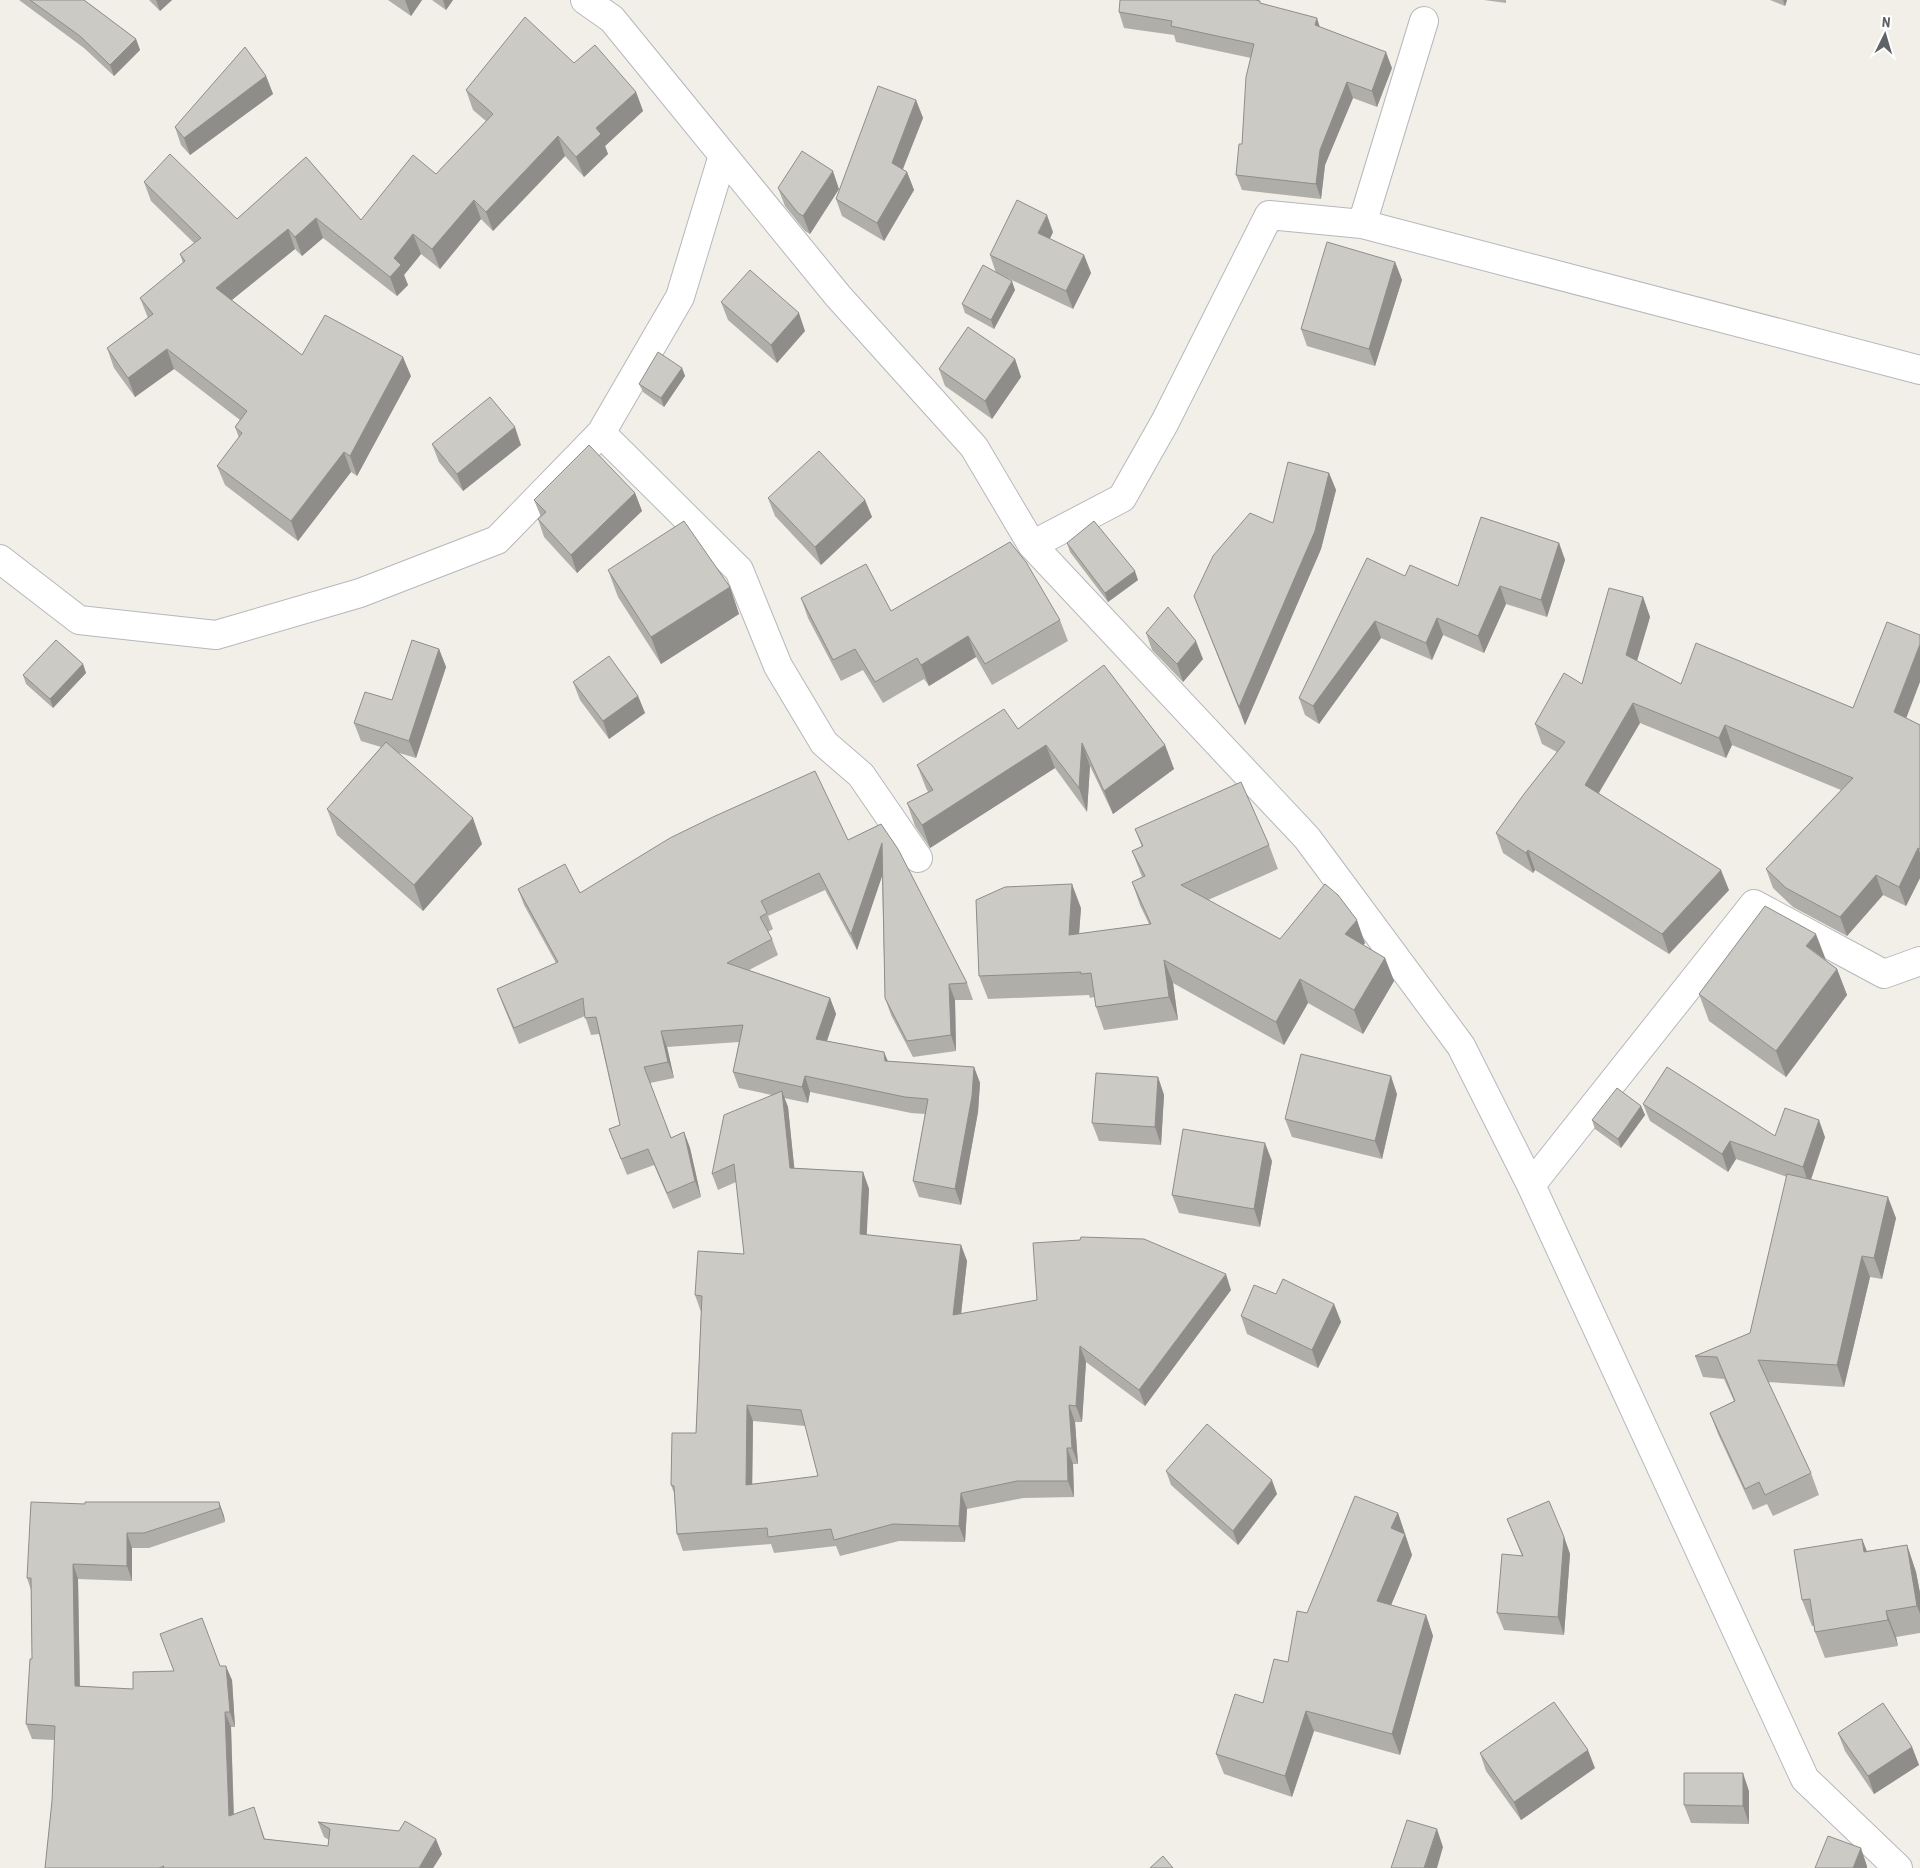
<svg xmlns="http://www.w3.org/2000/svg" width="1920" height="1868" font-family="'Roboto Condensed',sans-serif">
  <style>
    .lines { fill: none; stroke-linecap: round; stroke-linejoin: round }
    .street-casing { stroke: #b5b8bc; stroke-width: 30 }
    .street { stroke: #fff; stroke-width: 28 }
    .wall { fill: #afaea9; fill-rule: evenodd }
    .shaded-wall { fill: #8f8d8a }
    .building { fill: #cccac5; stroke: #8f8d8a; fill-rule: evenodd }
  </style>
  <rect width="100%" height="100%" fill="#f1efe8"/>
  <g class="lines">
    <defs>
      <path id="street" d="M585,0L612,19L838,296L974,447L1032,545L1307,838L1461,1046L1531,1185L1805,1779L1898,1868
        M1362,224L1424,21
        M601,433L739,570L778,666L824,743L861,775L918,858
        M1032,545L1122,498L1165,422L1269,215L1362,224L1920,370
        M0,559L79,620L216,635L360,593L497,540L601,433L680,297L723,155
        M1531,1185L1754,904L1884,974L1920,961"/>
    </defs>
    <use href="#street" class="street-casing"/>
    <use href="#street" class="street"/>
  </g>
  <path class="wall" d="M19,0H84L136,39L140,50L114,76L84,48Z
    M149,0H172L160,11Z
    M388,0H422L411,16Z
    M432,0H453L446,10Z
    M1484,0H1506V3Z
    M1770,0H1787L1785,6Z
    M1261,3L1320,27L1392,68L1377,107L1353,98L1325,165L1321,199L1242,190L1236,175L1242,144L1251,58L1176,42L1174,35L1124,28L1119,12Z
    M574,63L636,92L643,111L605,146L608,154L584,177L565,156L493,231L481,219L440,269L421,254L404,275L408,285L397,296L323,238L302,256L295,249L232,300L302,355L411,376L357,476L351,472L298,541L225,485L217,466L239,438L235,427L240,420L174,369L135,397L114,368L107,348L148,318L140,298L183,263L180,254L194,243L151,201L144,182L237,219L306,157L361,220L436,174L486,121L473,110L466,90Z
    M266,76L273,94L190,155L181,145L175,127Z
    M916,100L923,118L903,169L907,172L914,190L884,241L842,216L836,199Z
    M778,188L839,189L810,234L805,231L785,206Z
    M1053,232L1050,239L1084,255L1091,273L1073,309L997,273L1015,290L994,329L965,313L962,304L996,273L990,255Z
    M1395,262L1402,280L1375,366L1307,346L1301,329Z
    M721,302L805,331L777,363L728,320Z
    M1015,359L1021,377L992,419L945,386L939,369Z
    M682,368L685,376L664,407L643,392L639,384Z
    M432,444L521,445L463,491L439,462Z
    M1329,473L1336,490L1321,549L1245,725L1194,596L1273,523Z
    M635,493L642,511L577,573L544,537L538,519L541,517L534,500Z
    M768,498L865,500L872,517L821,565L775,516Z
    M1067,543L1138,580L1108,602L1070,552Z
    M1559,543L1565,560L1547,617L1506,604L1484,653L1443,635L1432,660L1381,638L1319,724L1305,715L1299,698L1405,576L1458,586Z
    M608,570L730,587L739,614L661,664L618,597Z
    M1643,597L1650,617L1637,661L1681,684L1853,708L1906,718L1920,725V878L1906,906L1883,895L1847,936L1793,907L1773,888L1766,869L1841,790L1732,745L1726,758L1640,723L1599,793L1729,890L1669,954L1535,870L1533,873L1503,853L1496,833L1557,752L1542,744L1535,724L1582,684Z
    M801,598L891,611L1060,620L1068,641L992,685L976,657L929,686L924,679L883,703L863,670L841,681L808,618Z
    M1146,633L1203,659L1183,682L1152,650Z
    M439,649L446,667L416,758L399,753L482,844L423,911L337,835L327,809L381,747L361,741L354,723L392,700Z
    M83,664L86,673L53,708L26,684L23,675Z
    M573,682L638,696L645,713L609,739L580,700Z
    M1018,729L1165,745L1174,769L1113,814L1090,766L1087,812L1055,768L930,848L915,826L907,803L928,792L926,788L917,765Z
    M881,824L967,983L973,1000H955L956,1051L913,1057L891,1015L885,998L882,875L857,950L825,890L768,916L773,929L768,932L772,939L778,955L749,970L830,998L836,1014L827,1041L884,1052L888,1061L974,1067L980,1083L978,1112L961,1205L919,1197L913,1181L925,1114L911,1113L810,1092L808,1103L784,1098L788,1107L794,1168L863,1172L869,1189L866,1235L961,1245L967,1261L961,1314L1231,1290L1145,1406L1086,1362L1082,1422H1075L1078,1464H1073L1074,1497L1023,1498L967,1509L965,1542L899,1541L840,1556L836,1546L774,1553L771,1544L683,1551L677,1534L674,1493L671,1485L696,1433L701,1312L695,1295L744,1254L736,1182L718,1190L712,1174L772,1095L739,1088L733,1072L739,1042L667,1047L674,1078L650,1083L671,1138L684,1132L690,1148L701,1197L673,1209L654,1165L627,1175L609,1129L620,1125L599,1034L591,1035L585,1016L519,1044L503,1005L497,989L556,963L524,905L518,889L580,893L848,840ZM753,1421L805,1426L818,1476L752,1484Z
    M1135,829L1269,845L1278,869L1208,900L1280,939L1365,943L1363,945L1385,958L1394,981L1363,1034L1308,1003L1284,1045L1173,983L1178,1020L1104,1030L1096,1007L1094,997L1090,998L1089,995L988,999L979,976L1081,908L1079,934L1149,924L1140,905L1132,882L1142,877L1132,851L1142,847Z
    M1826,961L1837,969L1847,995L1786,1077L1709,1021L1699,994Z
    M1158,1077L1164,1095L1161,1145L1099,1141L1092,1123Z
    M1397,1094L1382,1159L1292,1137L1285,1119Z
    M1643,1104L1775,1136L1825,1137L1811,1180L1896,1218L1882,1279L1870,1277L1844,1387L1768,1382L1811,1473L1819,1495L1773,1516L1767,1504L1753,1510L1718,1434L1710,1413L1734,1401L1724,1379L1703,1377L1695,1356L1750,1333L1787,1177L1736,1159L1728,1172L1650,1121Z
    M1641,1106L1645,1115L1621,1148L1595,1129L1592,1120Z
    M1272,1161L1260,1227L1179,1213L1172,1195Z
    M1276,1294L1334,1304L1341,1322L1318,1368L1247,1334L1241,1316Z
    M1166,1471L1277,1494L1238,1545L1171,1485Z
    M219,1502L224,1516L225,1522L149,1548H132V1581L78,1579L80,1686L133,1689L174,1671L220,1666L232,1680L235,1727H231L234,1814L259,1822L265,1839L328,1846L329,1840L324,1837L318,1822L442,1854L433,1868H45L52,1801L55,1740L32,1739L26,1724L32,1659L31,1590L27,1578L85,1504Z
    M1398,1513L1412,1555L1391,1605L1426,1615L1433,1636L1400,1755L1314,1731L1292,1797L1224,1774L1216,1754L1263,1703L1288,1662L1307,1613Z
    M1507,1519L1564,1537L1570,1554L1564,1635L1504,1630L1497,1613L1522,1556Z
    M1862,1539L1867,1551L1907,1545L1916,1572L1920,1593V1633L1896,1637L1898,1646L1825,1658L1815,1632L1814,1626H1812L1802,1600Z
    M1838,1733L1912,1747L1919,1765L1874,1794L1845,1751Z
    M1480,1753L1595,1768L1521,1820L1486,1771Z
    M1749,1791V1824L1691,1823L1684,1805Z"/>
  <path class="shaded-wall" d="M156,0H172L160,11Z
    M405,0H422L411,16Z
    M443,0H453L446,10Z
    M1783,0H1787L1785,6Z
    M1317,18L1322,34L1315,25Z
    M136,39L140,50L114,76L110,65Z
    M1386,52L1392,68L1377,107L1372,91Z
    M266,76L273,94L190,155L184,138Z
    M1347,82L1353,98L1325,165L1321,199L1316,184L1320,150Z
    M636,92L643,111L605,146L608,154L584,177L576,157L596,128Z
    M916,100L923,118L898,181L892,163Z
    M558,136L565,156L493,231L486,212Z
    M833,171L839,189L810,234L803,216Z
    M907,172L914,190L884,241L877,223Z
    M474,200L481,219L440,269L432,249Z
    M1047,215L1053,232L1044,250L1038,233Z
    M316,218L323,238L302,256L295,237Z
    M288,229L295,249L223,307L216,288Z
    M413,234L421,254L404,275L408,285L397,296L390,277L394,258Z
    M1084,255L1091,273L1073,309L1066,291Z
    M1395,262L1402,280L1375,366L1369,349Z
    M1012,281L1015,290L994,329L991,320Z
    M799,313L805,331L777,363L771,345Z
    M167,349L174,369L135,397L128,378Z
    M403,357L411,376L357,476L350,456Z
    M1015,359L1021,377L992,419L985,401Z
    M682,368L685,376L664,407L661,398Z
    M515,427L521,445L463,491L457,474Z
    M344,452L351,472L298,541L291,521Z
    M1329,473L1336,490L1321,549L1245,725L1239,707Z
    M635,493L642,511L577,573L571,555Z
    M865,500L872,517L821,565L815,547Z
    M1559,543L1565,560L1547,617L1541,600Z
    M1135,571L1138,580L1108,602L1105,593Z
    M1500,586L1506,604L1484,653L1478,636Z
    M730,587L739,614L661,664L651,637Z
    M1643,597L1650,617L1633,674L1626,655Z
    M1437,618L1443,635L1432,660L1426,643Z
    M1375,621L1381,638L1319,724L1313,706Z
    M968,636L976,657L929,686L921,665Z
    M1196,641L1203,659L1183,682L1177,664Z
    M1920,644V682L1901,732L1894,712Z
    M439,649L446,667L416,758L409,741Z
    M83,664L86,673L53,708L50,699Z
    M638,696L645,713L609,739L603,721Z
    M1633,703L1640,723L1592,804L1585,785Z
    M1725,725L1732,745L1726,758L1719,738Z
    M1082,743L1090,766L1087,812L1079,788Z
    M1046,745L1055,768L930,848L922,825Z
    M1165,745L1174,769L1113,814L1104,791Z
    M473,818L482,844L423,911L414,885Z
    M882,843L888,859L857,950L851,934Z
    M1918,848L1920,853V878L1906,906L1899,887Z
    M1528,850L1535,870L1533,873L1526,853Z
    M1721,870L1729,890L1669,954L1662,934Z
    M1876,875L1883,895L1847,936L1840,917Z
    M1072,884L1081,908L1077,959L1069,935Z
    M1357,920L1365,943L1354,957L1345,934Z
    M1816,934L1826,960L1806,946Z
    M1385,958L1394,981L1363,1034L1354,1010Z
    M1164,960L1173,983L1178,1020L1169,997Z
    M1837,969L1847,995L1786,1077L1776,1051Z
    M1300,979L1308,1003L1284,1045L1276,1022Z
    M949,984L955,1000L956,1051L951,1035Z
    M830,998L836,1014L822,1055L816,1039Z
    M661,1031L667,1047L674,1078L668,1062Z
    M884,1052L890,1068L885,1061Z
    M974,1067L980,1083L978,1112L961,1205L955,1189Z
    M805,1076L810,1092L808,1103L802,1087Z
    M1391,1076L1397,1094L1382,1159L1375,1141Z
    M1158,1077L1164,1095L1161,1145L1155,1127Z
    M782,1091L788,1107L796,1184L790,1168Z
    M1641,1106L1645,1115L1621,1148L1618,1139Z
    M1819,1120L1825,1137L1809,1185L1803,1167Z
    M684,1132L690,1148L701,1197L695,1181Z
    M1730,1141L1736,1159L1728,1172L1722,1154Z
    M1265,1143L1272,1161L1260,1227L1254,1209Z
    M863,1172L869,1189L866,1250L860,1234Z
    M1888,1197L1896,1218L1882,1279L1874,1258Z
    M961,1245L967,1261L959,1332L953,1315Z
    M1862,1256L1870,1277L1844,1387L1837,1365Z
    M1226,1274L1231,1290L1145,1406L1139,1390Z
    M1334,1304L1341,1322L1318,1368L1312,1350Z
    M1080,1346L1086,1362L1082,1422L1076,1406Z
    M747,1405L753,1421L752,1501L746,1485Z
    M1069,1405L1075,1422L1078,1464L1072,1448Z
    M1067,1448L1073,1464L1074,1497L1068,1481Z
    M1272,1480L1277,1494L1238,1545L1233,1531Z
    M961,1493L967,1509L965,1542L959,1526Z
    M219,1502L224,1516L225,1522L220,1508Z
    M1398,1513L1412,1555L1384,1622L1377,1601L1391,1528Z
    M127,1533L132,1548V1581L127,1566Z
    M1564,1537L1570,1554L1564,1635L1558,1617Z
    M1862,1539L1872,1565L1864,1552Z
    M1907,1545L1916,1572L1920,1593V1614L1917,1606Z
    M73,1564L78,1579L80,1701L75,1686Z
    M1886,1611L1896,1637L1898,1646L1888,1620Z
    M1426,1615L1433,1636L1400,1755L1392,1734Z
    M226,1666L232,1680L235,1727L230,1712Z
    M1306,1711L1314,1731L1292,1797L1285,1776Z
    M225,1712L231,1727L234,1831L229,1816Z
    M1912,1747L1919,1765L1874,1794L1868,1776Z
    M1588,1750L1595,1768L1521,1820L1514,1802Z
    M1743,1773L1749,1791V1824L1743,1806Z
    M1437,1829L1443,1847L1437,1868H1424Z
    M436,1839L442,1854L433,1868H419Z
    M1861,1848L1867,1866V1868H1853Z"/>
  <path class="building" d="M30,0H84L136,39L110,65L80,36Z
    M1120,0H1255L1260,1V3L1317,18L1315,25L1386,52L1372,91L1347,82L1320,150L1316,184L1236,175L1239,144H1242L1246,77L1254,44L1171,26L1172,21L1119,12Z
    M525,17L574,63L595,45L636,92L596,128L601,134L576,157L558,136L486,212L474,200L432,249L413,234L394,258L401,265L390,277L316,218L295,237L288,229L216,288L302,355L325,315L403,357L350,456L344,452L291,521L217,466L242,433L235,427L247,411L167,349L128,378L107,348L153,314L140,298L185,261L180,254L201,238L144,182L170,154L237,219L306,157L361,220L413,155L436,174L493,114L466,90Z
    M245,47L266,76L184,138L175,127Z
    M878,86L916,100L892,163L907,172L877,223L836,199Z
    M802,151L833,171L803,216L798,213L778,188Z
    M1017,200L1047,215L1038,233L1084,255L1066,291L990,255Z
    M1327,242L1395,262L1369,349L1301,329Z
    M983,265L1012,281L991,320L962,304Z
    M750,270L799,313L771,345L721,302Z
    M968,327L1015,359L985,401L939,369Z
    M658,352L682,368L661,398L639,384Z
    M490,397L515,427L457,474L432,444Z
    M589,445L635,493L571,555L538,519L546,512L534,500Z
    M819,451L865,500L815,547L768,498Z
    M1288,462L1329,473L1315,531L1239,707L1194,596L1213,556L1250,513L1273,523Z
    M1481,517L1559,543L1541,600L1500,586L1478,636L1437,618L1426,643L1375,621L1313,706L1299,698L1367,558L1405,576L1410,565L1458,586Z
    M684,521L730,587L651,637L608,570Z
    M1094,521L1135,571L1105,593L1067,543Z
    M1010,542L1026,562L1060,620L985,664L968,636L921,665L917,658L875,682L855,649L833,660L801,598L866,564L891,611Z
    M1609,588L1643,597L1626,655L1681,684L1696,643L1853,708L1887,622L1920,635V644L1894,712L1920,725V849L1918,848L1899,887L1876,875L1840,917L1786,888L1766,869L1853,778L1725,725L1719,738L1633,703L1585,785L1721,870L1662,934L1528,850L1526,853L1496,833L1524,794L1565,742L1535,724L1564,673L1582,684Z
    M1168,607L1196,641L1177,664L1146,633Z
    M56,640L83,664L50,699L23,675Z
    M412,640L439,649L409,741L354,723L365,692L392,700Z
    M609,656L638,696L603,721L573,682Z
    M1104,665L1165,745L1104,791L1082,743L1079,788L1046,745L922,825L907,803L933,790L917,765L1004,709L1018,729Z
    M386,742L473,818L414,885L327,809Z
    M815,771L848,840L881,824L898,849L967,983L949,984L951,1035L907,1041L885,998L882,843L851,934L819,873L761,901L767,913L760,917L772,939L727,963L830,998L816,1039L884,1052L885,1061L974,1067L972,1096L955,1189L913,1181L928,1099L905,1097L805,1076L802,1087L733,1072L743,1025L661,1031L668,1062L644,1067L671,1138L684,1132L695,1181L667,1193L648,1149L621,1159L609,1129L620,1125L596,1017L585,1018L583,998L514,1028L497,989L558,962L518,889L565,864L580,893L670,838L713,817Z
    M1241,782L1269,845L1181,885L1280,939L1325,884L1338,895L1357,920L1345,934L1385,958L1354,1010L1300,979L1276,1022L1164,960L1169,997L1096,1007L1091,973L1081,974V972L979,976L976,900L1005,887L1072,884L1069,935L1151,924L1132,882L1145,876L1132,851L1143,846L1135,829Z
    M1765,906L1816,934L1806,946L1837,969L1776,1051L1699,994Z
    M1301,1054L1391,1076L1375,1141L1285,1119Z
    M1667,1067L1775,1136L1785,1108L1819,1120L1803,1167L1730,1141L1722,1154L1643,1104Z
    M1096,1073L1158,1077L1155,1127L1092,1123Z
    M1617,1088L1641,1106L1618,1139L1592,1120Z
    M782,1091L790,1168L863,1172L860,1234L961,1245L953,1315L1037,1300L1033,1243L1080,1240L1081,1237L1144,1239L1226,1274L1139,1390L1080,1346L1076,1406L1069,1405L1072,1448H1067L1068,1481H1017L961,1493L959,1526L893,1524L834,1540L831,1529L768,1537L767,1528L677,1534L674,1486L671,1485L672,1433H696L702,1296L695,1295L698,1251L744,1254L734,1164L712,1174L724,1115ZM747,1405L801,1410L818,1476L746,1485Z
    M1183,1129L1265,1143L1254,1209L1172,1195Z
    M1787,1174L1888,1197L1874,1258L1862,1256L1837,1365L1758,1360L1811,1473L1765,1495L1759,1482L1745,1489L1710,1413L1735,1401L1717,1357L1695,1356L1750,1333Z
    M1283,1279L1334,1304L1312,1350L1241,1316L1254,1285L1276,1294Z
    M1207,1424L1272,1480L1233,1531L1166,1471Z
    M1355,1496L1398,1513L1391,1528L1405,1534L1377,1601L1426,1615L1392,1734L1306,1711L1285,1776L1216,1754L1235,1694L1263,1703L1274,1659L1288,1662L1297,1611L1307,1613Z
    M1549,1501L1564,1537L1558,1617L1497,1613L1502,1554L1523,1556L1507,1519Z
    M31,1502L85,1504V1502H219L220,1508L144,1533H127V1566L73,1564L75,1686L133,1689V1672L174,1671L160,1634L202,1618L220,1666H226L230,1712H225L229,1816L254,1807L264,1839L328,1846L330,1829L318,1822L399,1831L405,1821L436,1839L419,1868H163L164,1866L159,1868H45L52,1801L55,1726L26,1724L30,1659H32L31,1578H27Z
    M1862,1539L1864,1552L1907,1545L1917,1606L1886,1611L1888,1620L1815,1632L1810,1599L1802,1600L1794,1550Z
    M1554,1702L1588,1750L1514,1802L1480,1753Z
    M1883,1703L1912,1747L1868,1776L1838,1733Z
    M1684,1773H1743V1806L1684,1805Z
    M1407,1820L1437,1829L1424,1868H1391Z
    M1828,1836L1861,1848L1853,1868H1815Z
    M1163,1856L1173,1868H1150Z"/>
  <g transform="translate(1885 35) rotate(5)" stroke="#ffffff" stroke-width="4" paint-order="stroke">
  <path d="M0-4L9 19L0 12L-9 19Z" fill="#5f6368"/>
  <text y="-8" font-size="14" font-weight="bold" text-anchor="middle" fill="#5f6368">N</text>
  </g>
</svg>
